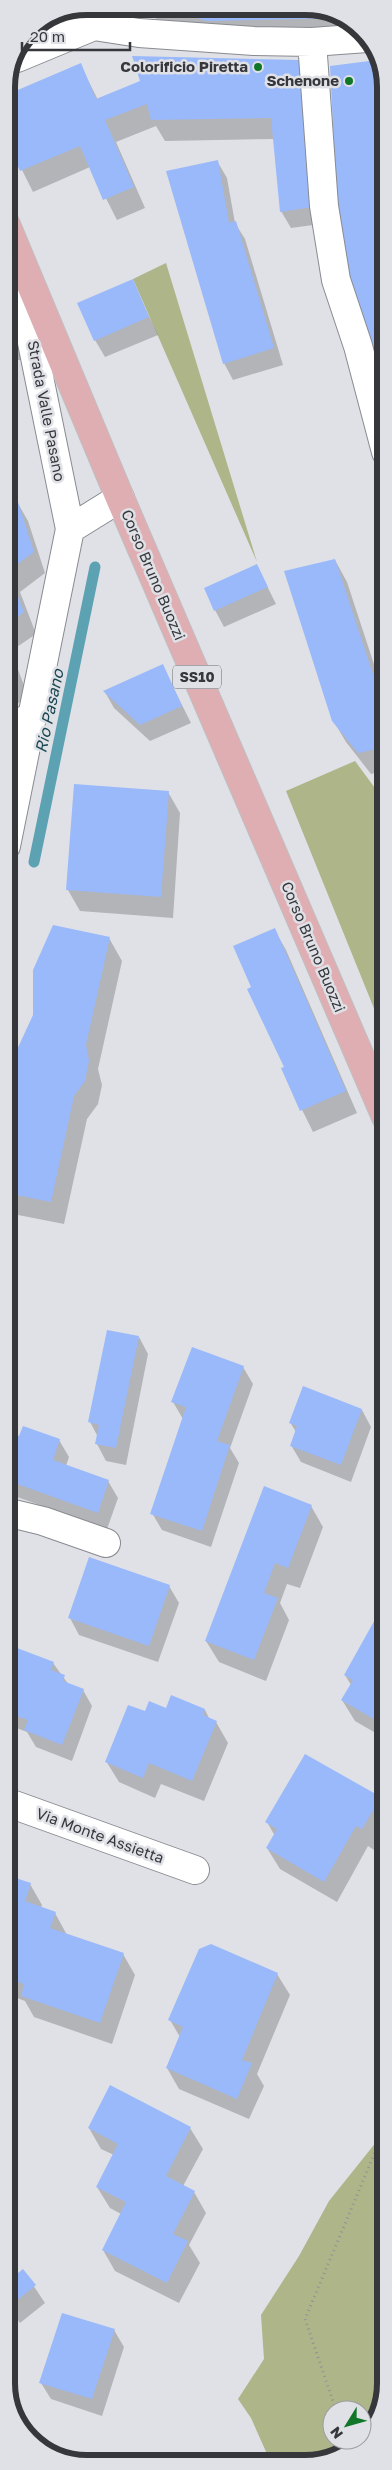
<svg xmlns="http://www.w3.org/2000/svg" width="392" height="2470" font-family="'Golos Text',sans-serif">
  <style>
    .green { fill: #aeb588 }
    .shadow { fill: #0003 }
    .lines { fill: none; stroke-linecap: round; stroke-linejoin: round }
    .stream { stroke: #5ca2b2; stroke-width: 11 }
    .building { fill: #9ab9fa }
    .minor-casing { stroke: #888b90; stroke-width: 30 }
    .tertiary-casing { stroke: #888b90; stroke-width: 30 }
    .primary-casing { stroke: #bfbfc0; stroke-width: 30 }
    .path { stroke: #909196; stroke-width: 3; stroke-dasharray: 1 4; stroke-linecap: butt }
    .minor { stroke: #fff; stroke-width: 28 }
    .tertiary { stroke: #fff; stroke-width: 28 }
    .primary { stroke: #dfaeb3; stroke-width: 28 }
    .poi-dot { fill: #107628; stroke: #dfe1e7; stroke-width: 2 }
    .labels { text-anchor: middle; stroke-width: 5; stroke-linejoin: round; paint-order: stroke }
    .shield { fill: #dfe1e7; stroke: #696a6e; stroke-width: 1 }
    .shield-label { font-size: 14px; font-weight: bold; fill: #36373a }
    .poi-label { font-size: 15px; font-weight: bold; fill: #36373a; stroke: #dfe1e7; text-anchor: end }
    .street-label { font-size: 15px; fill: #36373a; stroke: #dfe1e7 }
    .water-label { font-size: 16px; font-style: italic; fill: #1b4852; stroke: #dfe1e7 }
    .rim { fill: none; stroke: #36373a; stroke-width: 6 }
  </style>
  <rect width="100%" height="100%" fill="#dfe1e7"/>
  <path class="green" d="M166,263L257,562L133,279Z
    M355,761L386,803V1038L286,791Z
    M386,2135V2383L362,2440V2410H332V2440H362L310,2464L271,2463L251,2418L238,2399L264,2359L261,2315L299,2256L329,2201L381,2136Z"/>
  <path class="shadow" d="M91,6L325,9L366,34L217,38L139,13L137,19Z
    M298,61L310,83L328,223L291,228L281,211L274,139L165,141L156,126L116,142L145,208L117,220L90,167L33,192L6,138L80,64L98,100Z
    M377,62L386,82V421Z
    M217,161L227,178L235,223L245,239L283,365L233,380L224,363Z
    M132,281L158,335L105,357L95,340Z
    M6,315L22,360H6Z
    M16,500L28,521L45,573L20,592L36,634L11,651L28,696L6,712V501Z
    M335,560L347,582L386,701V770L371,774L346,742L333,720Z
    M257,566L276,604L224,627L215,610Z
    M162,665L191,723L150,741L114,708L105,692Z
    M168,792L180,813L173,918L80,911L68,890Z
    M274,929L286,950L357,1113L313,1132L282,1069L286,1068L252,988Z
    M109,938L122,961L98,1069L102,1085L98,1104L87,1119L64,1224L8,1213L6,1118Z
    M139,1337L148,1354L126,1465L106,1461L97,1444L98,1437L90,1422Z
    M243,1367L253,1384L230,1448L239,1463L211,1547L162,1530L152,1513L183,1419L173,1402Z
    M362,1410L371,1427L351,1482L301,1462L291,1445L296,1432L290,1422Z
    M6,1433L20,1438L59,1440L69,1457L66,1466L108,1481L118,1498L107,1529L6,1493Z
    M311,1506L323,1527L300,1588L287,1584L280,1603L289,1620L266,1681L219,1662L206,1641Z
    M169,1586L179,1603L158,1662L79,1635L70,1618Z
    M386,1610V1739L355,1721L342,1700L351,1685L345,1675Z
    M6,1655L53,1663L69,1685L83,1690L92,1706L72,1761L36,1747L27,1732L6,1724Z
    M167,1709L205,1710L210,1720L216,1722L228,1743L204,1801L161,1784L155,1798L119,1782L106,1761Z
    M380,1798L386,1809V1830L374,1850L368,1846L337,1902L280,1869L267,1848L275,1836L267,1822Z
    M6,1876L30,1884L42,1905L41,1908L55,1913L67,1935L123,1954L135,1975L112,2044L34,2017L25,2001L6,1994Z
    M277,1974L290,1995L257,2074L264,2086L249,2119L179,2089L167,2068L180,2037L170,2020Z
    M89,2128H190L203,2149L183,2186L194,2192L206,2213L189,2245L200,2263L179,2303L115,2271L103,2250L121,2214L110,2208L97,2187L114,2155L101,2149Z
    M6,2259L18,2274L23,2270L45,2303L20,2323L8,2307L6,2310Z
    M114,2330L124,2347L102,2416L51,2399L41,2383Z"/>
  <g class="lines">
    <path class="stream" d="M34,862L95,567"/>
  </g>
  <path class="building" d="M163,8L325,9L340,18L207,21Z
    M132,56L299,60L319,206L280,212L271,118L151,120L147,104L105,120L134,187L103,200L80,146L20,171L6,141V95L81,63L96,99L140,81Z
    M377,60L386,82V141H380L386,213V423L347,289L332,186L336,185L330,66Z
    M218,160L229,223L236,221L274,348L223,364L166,171Z
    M133,279L149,317L94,341L77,303Z
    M17,499L34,552L8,571L24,612L6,625V500Z
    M335,559L386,714V747L358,753L332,721L284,571Z
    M257,564L268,587L214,611L204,588Z
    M6,646L17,674L6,682Z
    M163,664L182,706L140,725L103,691Z
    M74,784L169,791L161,897L66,890Z
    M53,925L110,937L86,1045L89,1061L85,1081L74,1096L51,1202L6,1193V1115L15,1098V1054L33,1015V970Z
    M275,928L346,1091L300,1111L281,1068L284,1067L247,989L251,987L233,946Z
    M107,1330L139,1336L116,1448L95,1444L99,1425L88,1422Z
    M192,1347L244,1366L217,1441L230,1445L202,1531L150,1514L186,1407L171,1402Z
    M303,1386L362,1409L341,1465L290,1446L297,1426L289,1423Z
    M23,1426L60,1439L53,1460L109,1480L98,1513L6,1480V1432L19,1436Z
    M264,1486L312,1505L288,1568L275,1563L264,1593L278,1598L254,1660L205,1641Z
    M89,1557L170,1585L149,1646L68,1618Z
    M382,1607L386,1609V1726L341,1700L353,1680L344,1675Z
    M9,1645L54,1662L51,1670L65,1675L63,1681L84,1689L62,1745L24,1730L28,1720L6,1712V1651Z
    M171,1695L205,1709L203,1715L217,1721L192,1781L149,1763L143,1778L105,1762L128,1705L145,1711L149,1701L166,1708Z
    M305,1754L381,1797L362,1829L356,1826L324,1882L266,1848L277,1829L265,1822Z
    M6,1875L31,1883L25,1901L56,1912L50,1928L124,1953L100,2023L21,1996L24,1984L6,1978Z
    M211,1944L278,1973L242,2060L252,2063L237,2099L166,2068L183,2027L168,2020L199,1949Z
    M110,2085L191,2127L166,2176L195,2191L173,2234L188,2241L167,2283L102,2250L126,2202L96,2187L118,2144L88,2128Z
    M6,2257L18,2273L23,2269L36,2285L10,2306L6,2303Z
    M62,2313L115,2329L92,2399L39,2383Z
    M51,2450L74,2459L73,2461H67Z"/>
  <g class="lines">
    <defs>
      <path id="minor" d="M55,20L139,33L254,41L312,42L367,38
        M312,42L324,206L336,280L358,346L386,452
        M17,58L94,26
        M6,731L32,716
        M6,1512L43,1521L106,1543
        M6,1802L195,1870"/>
      <path id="tertiary" d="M17,269L70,529
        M6,846L70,529L120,498"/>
      <path id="primary" d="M6,225L120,498L386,1117"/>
    </defs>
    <use href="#minor" class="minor-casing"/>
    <use href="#tertiary" class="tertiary-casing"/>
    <use href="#primary" class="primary-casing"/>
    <path class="path" d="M336,2410L305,2319L386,2126
      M347,2440L349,2446"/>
    <use href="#minor" class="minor"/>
    <use href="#tertiary" class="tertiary"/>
    <use href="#primary" class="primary"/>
  </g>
  <g class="poi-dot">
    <circle cx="258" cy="67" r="5"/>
    <circle cx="349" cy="81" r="5"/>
  </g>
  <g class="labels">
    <rect class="shield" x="173" y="665.5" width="48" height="23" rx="4"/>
    <g class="shield-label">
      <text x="197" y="682">SS10</text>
    </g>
    <g class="poi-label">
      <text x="248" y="72">Colorificio Piretta</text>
      <text x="339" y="86">Schenone</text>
    </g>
    <g class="street-label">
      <text transform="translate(46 411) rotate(79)" y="5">Strada Valle Pasano</text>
      <text transform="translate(153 575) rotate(67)" y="5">Corso Bruno Buozzi</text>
      <text transform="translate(313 947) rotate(67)" y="5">Corso Bruno Buozzi</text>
      <text transform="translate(100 1836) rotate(20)" y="5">Via Monte Assietta</text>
    </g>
    <g class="water-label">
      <text transform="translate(49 711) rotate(-78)" y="6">Rio Pasano</text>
    </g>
  </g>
  <path d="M0 0H392V2470H0ZM87 15H305A72 72 0 0 1 377 87V2383A72 72 0 0 1 305 2455H87A72 72 0 0 1 15 2383V87A72 72 0 0 1 87 15Z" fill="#dfe1e7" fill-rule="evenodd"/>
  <path class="rim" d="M87 15H305A72 72 0 0 1 377 87V2383A72 72 0 0 1 305 2455H87A72 72 0 0 1 15 2383V87A72 72 0 0 1 87 15Z"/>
  <g transform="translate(347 2425) rotate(233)"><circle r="24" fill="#dfe1e7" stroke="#9b9da2"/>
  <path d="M0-4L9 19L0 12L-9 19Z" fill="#107628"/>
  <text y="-8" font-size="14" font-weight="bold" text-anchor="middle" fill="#36373a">N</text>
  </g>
  <path d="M22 42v8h108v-8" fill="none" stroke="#36373a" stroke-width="2.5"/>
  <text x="30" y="42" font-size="15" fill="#36373a" stroke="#dfe1e7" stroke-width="4" paint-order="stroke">20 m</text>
</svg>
